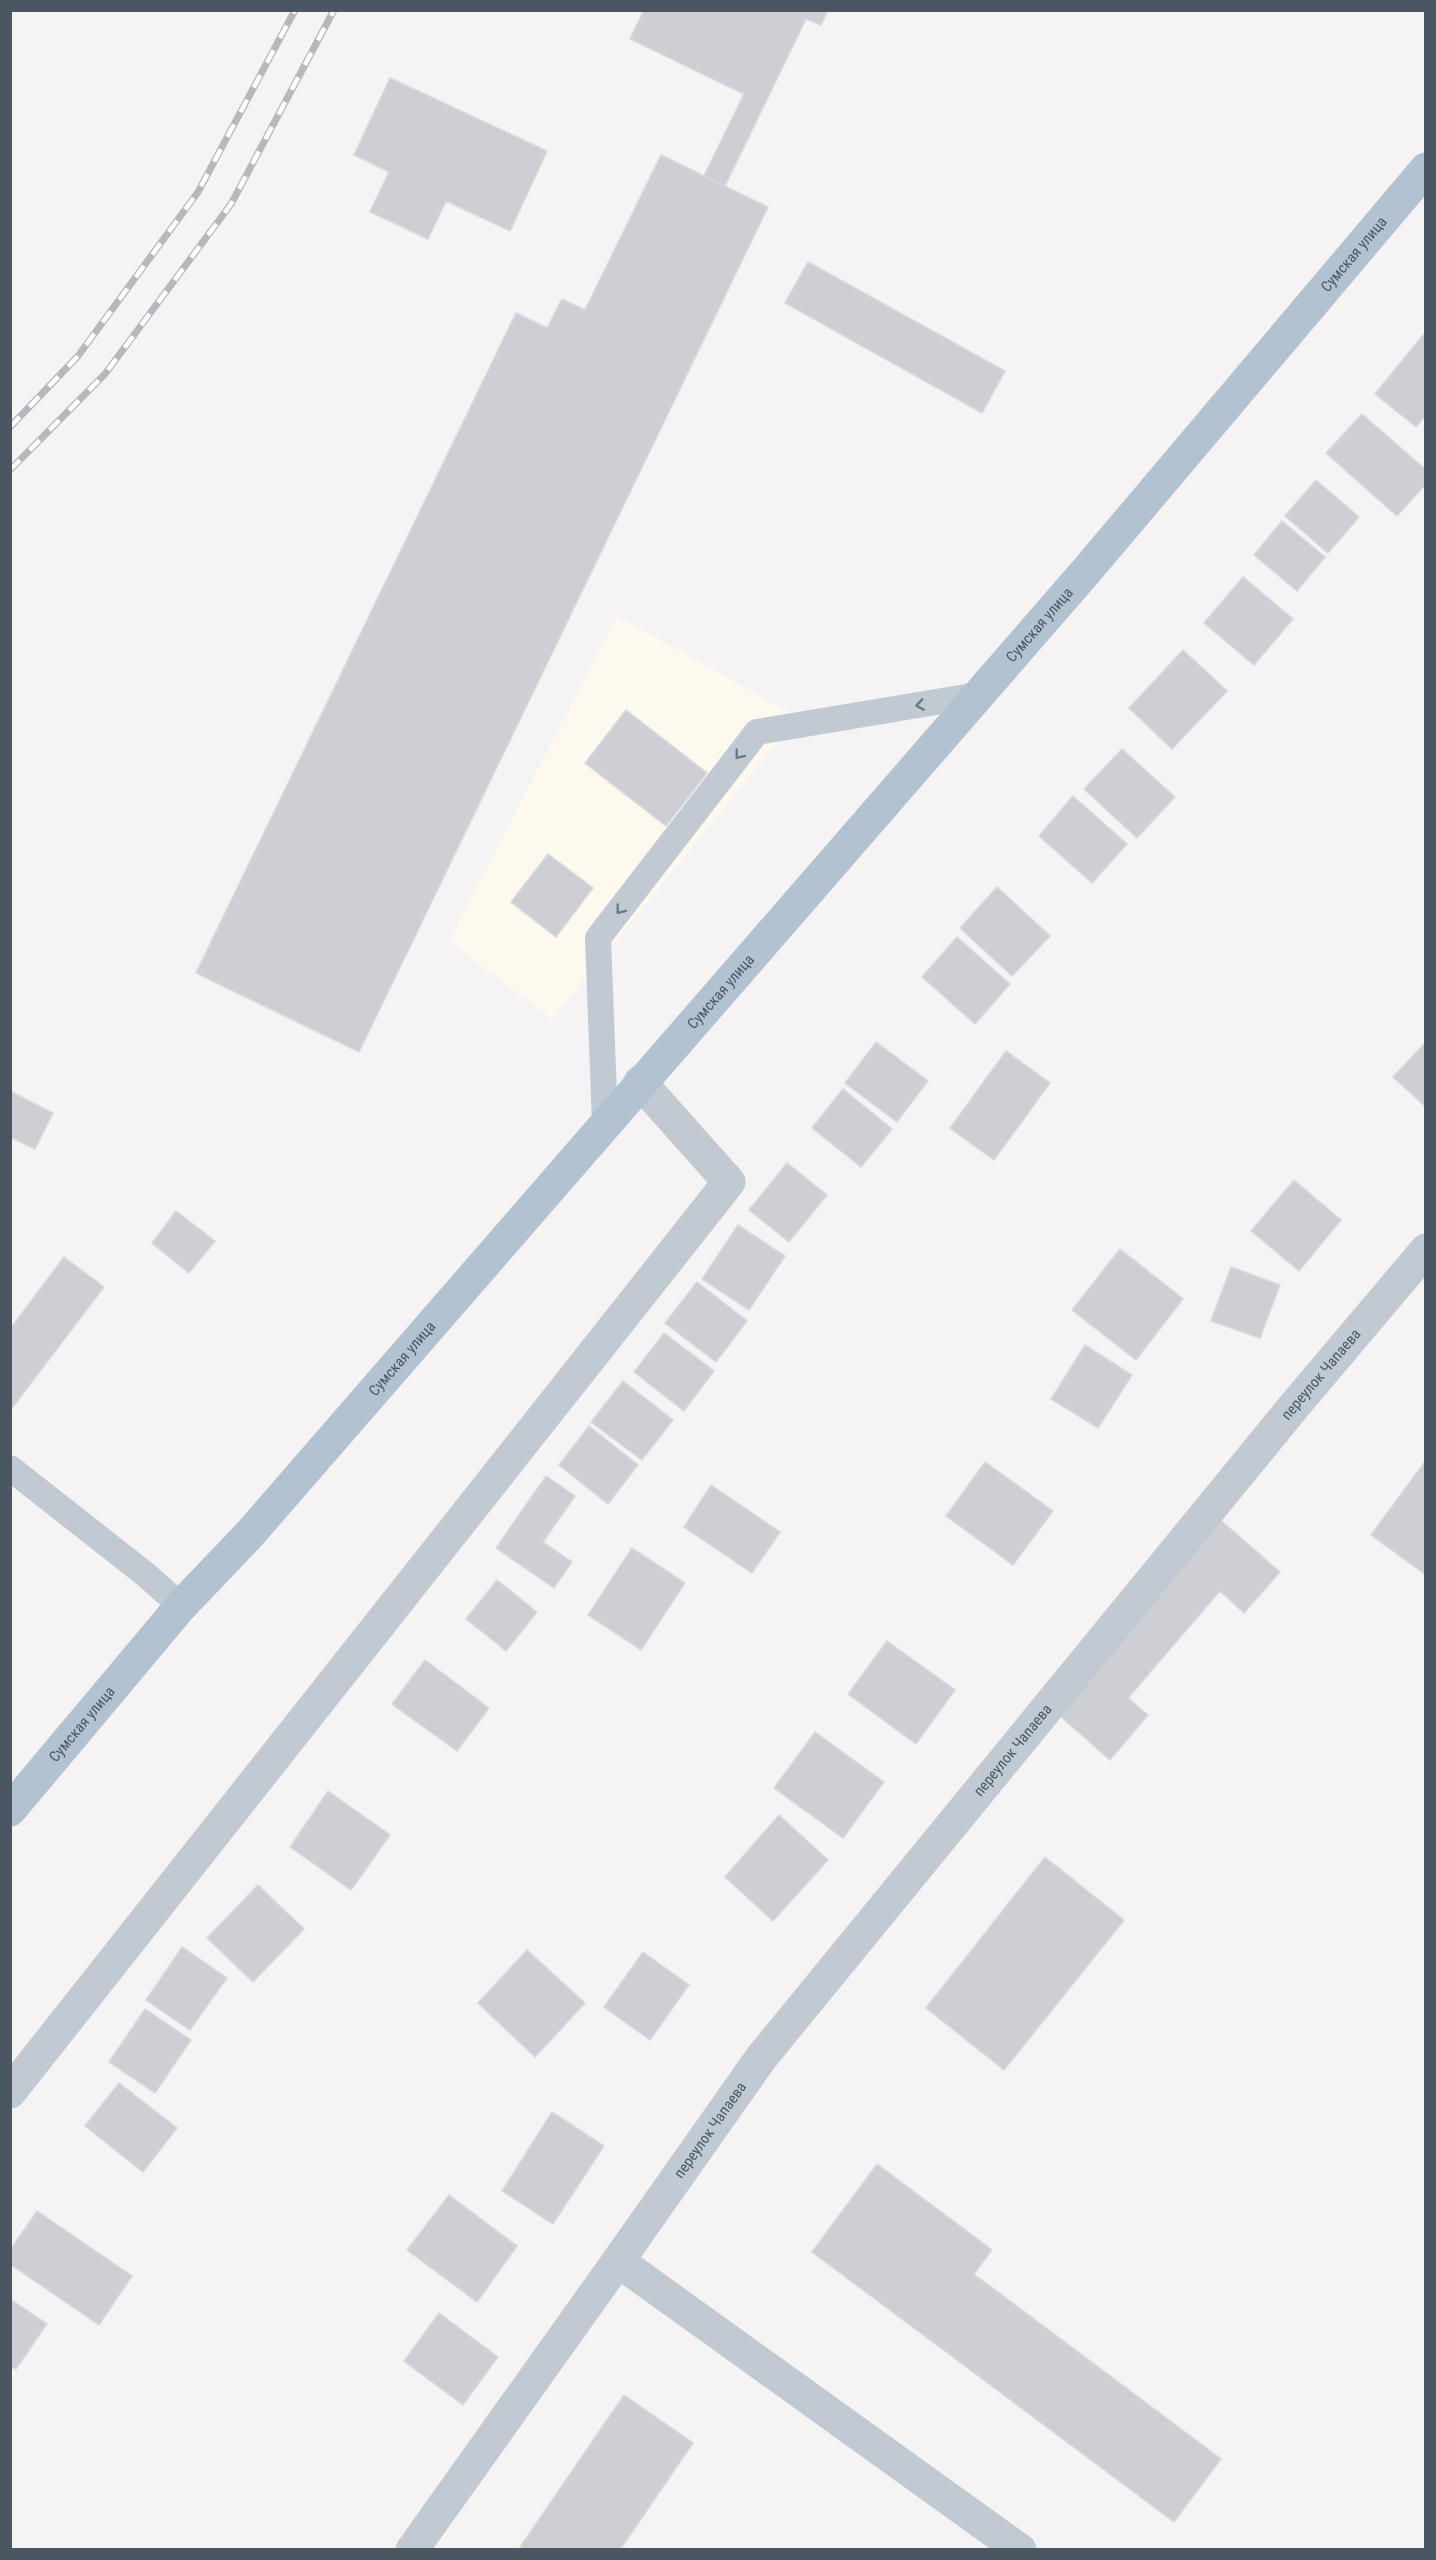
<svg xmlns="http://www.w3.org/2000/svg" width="1436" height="2560" font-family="'Roboto Condensed',sans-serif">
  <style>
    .commercial { fill: #fdf9ef }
    .building { fill: #cdcfd5; stroke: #d7d9de; stroke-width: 1.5 }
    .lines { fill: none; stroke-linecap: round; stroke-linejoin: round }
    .service { stroke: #c1cad2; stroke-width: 26 }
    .minor { stroke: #c1cad2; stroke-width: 33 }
    .primary { stroke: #b3c2d1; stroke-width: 33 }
    .rail-casing { stroke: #b5b8bd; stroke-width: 7 }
    .rail { stroke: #fff; stroke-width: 4.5; stroke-dasharray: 14; stroke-linecap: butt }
    .oneway { stroke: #6e7983 }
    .labels { text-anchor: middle; stroke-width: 6; stroke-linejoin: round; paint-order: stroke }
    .street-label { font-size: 15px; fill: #4a5661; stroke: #fff }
  </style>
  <rect width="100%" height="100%" fill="#f5f3f3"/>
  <path class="commercial" d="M617,616L798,717L552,1019L449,941Z"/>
  <path class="building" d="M644,10H828L821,25L806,19L725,186L704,176L744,94L630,39Z
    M390,78L547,151L510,231L446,201L428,239L370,212L389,172L354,155Z
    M661,155L768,207L359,1052L196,973L516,313L547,328L562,299L585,310Z
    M808,262L1005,371L982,413L785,303Z
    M1423,335L1426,338V415L1416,427L1375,394Z
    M1362,414L1426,470V484L1397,516L1326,453Z
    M1316,480L1359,517L1328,553L1285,516Z
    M1282,521L1325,557L1297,591L1254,555Z
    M1243,577L1293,619L1254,665L1204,623Z
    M1183,650L1227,691L1172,749L1129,708Z
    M626,710L707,773L666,826L585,763Z
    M1122,749L1175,797L1137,838L1084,789Z
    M1073,796L1127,844L1092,883L1039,836Z
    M548,854L593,888L556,937L511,902Z
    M997,887L1050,936L1012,976L960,928Z
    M957,937L1010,984L975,1024L922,977Z
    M876,1042L928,1081L897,1122L845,1083Z
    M1426,1042V1107L1393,1077Z
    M1006,1051L1050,1083L994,1160L950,1128Z
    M843,1089L892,1129L861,1167L812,1128Z
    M10,1091L53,1113L35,1149L10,1137Z
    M787,1163L827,1195L789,1242L749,1210Z
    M1294,1180L1341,1220L1299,1271L1251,1231Z
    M176,1211L215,1241L189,1273L152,1243Z
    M738,1225L785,1256L749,1310L702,1279Z
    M1120,1249L1183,1299L1136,1360L1072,1310Z
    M64,1257L104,1287L10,1411V1329Z
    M1231,1267L1280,1285L1260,1338L1211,1321Z
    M697,1282L747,1321L716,1362L665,1323Z
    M664,1333L714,1371L684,1411L634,1372Z
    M1085,1345L1132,1375L1098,1428L1051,1399Z
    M623,1381L673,1420L642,1460L591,1422Z
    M589,1426L638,1465L608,1504L559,1465Z
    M1426,1460V1575L1371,1535Z
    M985,1462L1053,1511L1013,1565L946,1516Z
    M546,1476L575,1496L543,1542L572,1562L554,1588L496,1548Z
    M711,1485L780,1532L752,1573L684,1527Z
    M1217,1517L1280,1572L1244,1613L1220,1591L1128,1698L1148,1715L1110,1760L1052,1709Z
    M632,1548L685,1583L641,1650L588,1615Z
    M497,1580L537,1612L506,1651L466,1619Z
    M887,1641L955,1690L916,1744L848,1694Z
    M425,1660L489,1708L457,1751L392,1704Z
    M815,1732L884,1782L843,1838L774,1788Z
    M328,1791L390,1835L351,1890L290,1847Z
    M779,1815L828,1860L773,1921L725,1877Z
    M1045,1857L1124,1920L1004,2070L926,2008Z
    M258,1885L304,1929L253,1982L207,1938Z
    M182,1947L227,1978L190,2030L146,2000Z
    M527,1950L585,2003L535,2057L478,2003Z
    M643,1952L689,1985L650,2040L604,2007Z
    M145,2009L191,2040L155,2093L109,2062Z
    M119,2083L177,2128L143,2172L85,2126Z
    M552,2112L604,2146L553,2224L502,2191Z
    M877,2164L992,2250L974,2274L1221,2459L1174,2522L812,2252Z
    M449,2195L517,2246L477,2302L407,2250Z
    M37,2211L132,2276L99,2325L10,2264V2250Z
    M10,2299L47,2324L16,2369L10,2366Z
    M439,2313L498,2357L463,2405L404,2361Z
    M624,2395L693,2443L620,2550H518Z"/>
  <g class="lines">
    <path class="service" d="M605,1123L598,938L757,732L978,695
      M10,1468L145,1574L181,1606"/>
    <g class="minor">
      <path d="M10,2092L729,1182L640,1082"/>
      <path id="s1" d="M618,2261L761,2058L1295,1405L1426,1250"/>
      <path d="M412,2550L618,2261L1020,2550"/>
    </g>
    <path class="primary" id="s2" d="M10,1810L181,1606L248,1536L1088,569L1426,169"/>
    <defs>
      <path id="rail" d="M10,427L78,356L198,192L295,10
        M10,470L105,374L231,204L334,10"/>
    </defs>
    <use href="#rail" class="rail-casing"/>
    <use href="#rail" class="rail"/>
  </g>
  <defs><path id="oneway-chevron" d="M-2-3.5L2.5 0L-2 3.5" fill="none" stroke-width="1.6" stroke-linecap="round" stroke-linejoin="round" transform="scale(1.5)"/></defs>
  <g class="oneway">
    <use href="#oneway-chevron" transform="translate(920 705) rotate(171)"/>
    <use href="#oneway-chevron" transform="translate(739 755) rotate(128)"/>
    <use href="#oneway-chevron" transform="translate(620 910) rotate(128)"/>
  </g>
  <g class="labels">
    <g class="street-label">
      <text dy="5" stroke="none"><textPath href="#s2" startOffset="2056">Сумская улица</textPath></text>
      <text dy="5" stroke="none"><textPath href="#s2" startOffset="1570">Сумская улица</textPath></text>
      <text dy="5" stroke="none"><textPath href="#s2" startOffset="1084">Сумская улица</textPath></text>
      <text dy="5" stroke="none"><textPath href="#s2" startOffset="598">Сумская улица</textPath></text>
      <text dy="5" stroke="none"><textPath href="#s1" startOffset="1132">переулок Чапаева</textPath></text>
      <text dy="5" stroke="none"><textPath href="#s2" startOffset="112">Сумская улица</textPath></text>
      <text dy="5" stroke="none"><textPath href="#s1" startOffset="646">переулок Чапаева</textPath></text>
      <text dy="5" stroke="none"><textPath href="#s1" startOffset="160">переулок Чапаева</textPath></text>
    </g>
  </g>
  <rect width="1436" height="2560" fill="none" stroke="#4a5661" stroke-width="24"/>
</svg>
